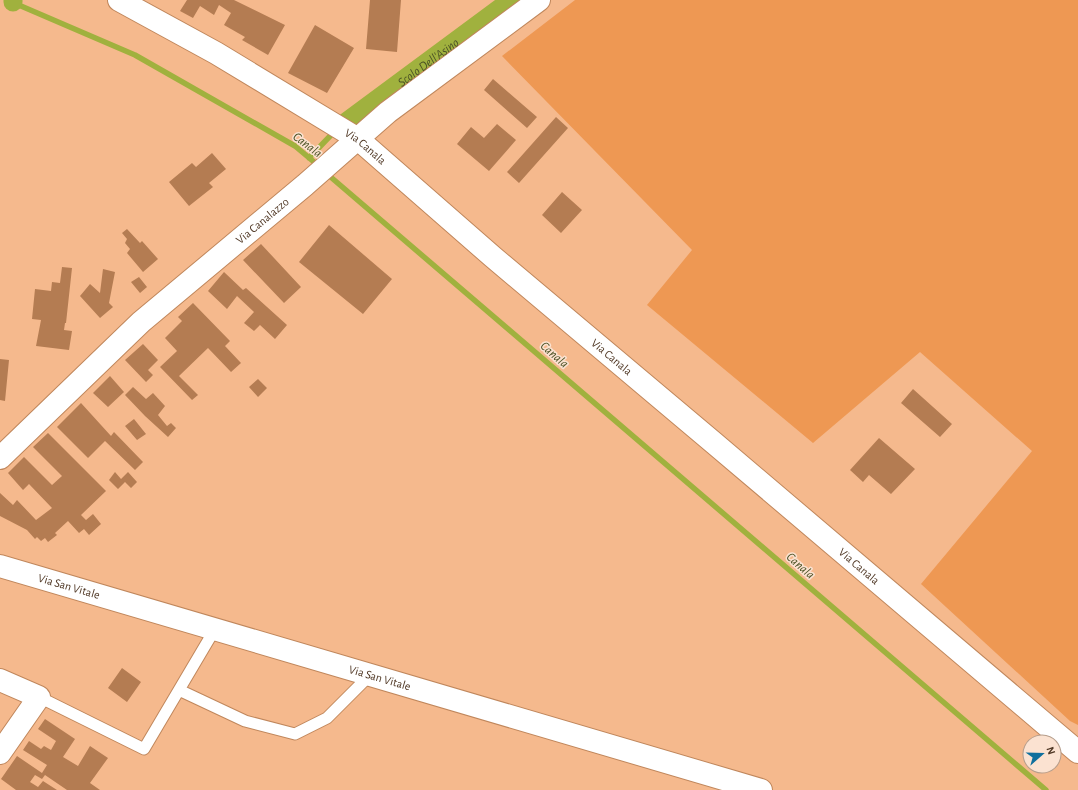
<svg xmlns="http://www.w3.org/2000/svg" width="1078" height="790" font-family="'Alegreya Sans',sans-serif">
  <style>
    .green { fill: #ee9853 }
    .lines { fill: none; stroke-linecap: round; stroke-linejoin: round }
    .stream { stroke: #a0b13e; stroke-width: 5.5 }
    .canal { stroke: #a0b13e; stroke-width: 19 }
    .building { fill: #b47c52 }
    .lane-casing { stroke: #c0875c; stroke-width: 13 }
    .street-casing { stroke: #c0875c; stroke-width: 24 }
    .primary-casing { stroke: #c0875c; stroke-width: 24 }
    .lane { stroke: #fff; stroke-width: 11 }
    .street { stroke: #fff; stroke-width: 22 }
    .primary { stroke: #fff; stroke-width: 22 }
    .labels { text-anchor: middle; stroke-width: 3; stroke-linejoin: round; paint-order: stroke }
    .street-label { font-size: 12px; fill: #4f3724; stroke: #fbe2d1 }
    .water-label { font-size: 13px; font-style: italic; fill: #4b5225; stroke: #fbe2d1 }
  </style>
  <rect width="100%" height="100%" fill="#f5b98d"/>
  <path class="green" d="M575,0H1078V725L1070,721L921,584L1032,451L920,352L813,443L647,305L692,250L502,56Z"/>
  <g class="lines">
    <path class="stream" d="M7,0L135,55L295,146L320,167
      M309,158L332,134
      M326,173L1046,790"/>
    <g class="canal">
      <path d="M13,0V2"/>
      <path id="s1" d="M345,123L511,0"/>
    </g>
  </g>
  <path class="building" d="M187,0H234L285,25L268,55L242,40L245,37L224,25L231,13L219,5L214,15L200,6L193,18L180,11Z
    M370,0H401L397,52L366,49Z
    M315,25L354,48L327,93L288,73Z
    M493,79L537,117L527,128L484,90Z
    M556,117L568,128L519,183L507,172Z
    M497,124L516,140L489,171L457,144L471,127L484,138Z
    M212,153L226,169L209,183L213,187L189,206L169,182L192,163L196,167Z
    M562,192L582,210L561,233L542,215Z
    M329,225L392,279L363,314L299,262Z
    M127,229L140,243L142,241L158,259L143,272L127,253L130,249L125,243L127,239L122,233Z
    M261,244L301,287L284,303L243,260Z
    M62,267L72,268L66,323H65L64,330L72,331L69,350L36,346L41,320L32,319L35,289L51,291L52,282L60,283Z
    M103,269L115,272L109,303L113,307L100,318L80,296L90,284L100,293Z
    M224,272L243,290L246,288L287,325L275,339L260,325L254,331L244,323L254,312L237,296L227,309L208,291Z
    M139,277L147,287L140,293L131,282Z
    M193,303L230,341L225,346L241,363L231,372L208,348L179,376L198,395L192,400L160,367L177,351L165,338L182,321L178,317Z
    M143,344L158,360L148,370L153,375L146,382L125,360Z
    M0,359L9,360L5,401L0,400Z
    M110,376L124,392L108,407L93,393Z
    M258,379L267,388L258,397L249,387Z
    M133,387L146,399L153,393L165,406L158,415L167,426L171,423L176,428L168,437L145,416L125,395Z
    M913,389L952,424L940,437L901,403Z
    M81,403L111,436L114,432L143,462L135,470L105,441L88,458L57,427Z
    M134,419L146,434L137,440L125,426Z
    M48,433L106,491L81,515L86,520L93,514L101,524L89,535L84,529L79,533L68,521L55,533L57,535L48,542L45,538L41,541L37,537L35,539L27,530L0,516V493L13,505L17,500L36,520L52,508L29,484L23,490L8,473L24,457L52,485L62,476L33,447Z
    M879,438L915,469L891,494L869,475L863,482L850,470Z
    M115,472L121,479L128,472L137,482L131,488L125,482L118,489L109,480Z
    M122,668L141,682L127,702L108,688Z
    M45,719L75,739L63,757L78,766L90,746L108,758L90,783L100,790H67L45,775L42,779L35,775L30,782L38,787L43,781L57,790H16L1,779L17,756L42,773L47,765L23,750L29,741L41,749L44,746L51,750L56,741L38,729Z"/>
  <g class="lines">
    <defs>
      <path id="lane" d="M179,690L245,721L295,734L327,718L370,675
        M39,697L144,749L215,629"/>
      <g id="street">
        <path id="s2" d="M119,0L216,53L358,139L493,257L714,443L1078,752"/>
        <path id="s3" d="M0,458L141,322L305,185L388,112L539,0"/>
        <path d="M0,680L39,697L0,753"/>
      </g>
      <g id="primary">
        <path id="s4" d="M0,566L761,790"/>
      </g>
    </defs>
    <use href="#lane" class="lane-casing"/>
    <use href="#street" class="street-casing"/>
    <use href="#primary" class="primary-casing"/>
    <use href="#lane" class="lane"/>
    <use href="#street" class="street"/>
    <use href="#primary" class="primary"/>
  </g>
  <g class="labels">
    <g class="street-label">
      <text dy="4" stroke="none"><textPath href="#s2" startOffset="287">Via Canala</textPath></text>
      <text dy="4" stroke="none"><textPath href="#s3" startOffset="354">Via Canalazzo</textPath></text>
      <text dy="4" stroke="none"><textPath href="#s2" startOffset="611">Via Canala</textPath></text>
      <text dy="4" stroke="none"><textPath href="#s2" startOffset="935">Via Canala</textPath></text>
      <text dy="4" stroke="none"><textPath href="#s4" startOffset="72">Via San Vitale</textPath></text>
      <text dy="4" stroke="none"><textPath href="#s4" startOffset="396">Via San Vitale</textPath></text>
    </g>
    <g class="water-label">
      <text dy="5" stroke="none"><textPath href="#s1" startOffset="103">Scolo Dell'Asino</textPath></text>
      <text transform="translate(308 144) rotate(37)" y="5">Canala</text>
      <text transform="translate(555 354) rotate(41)" y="5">Canala</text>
      <text transform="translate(801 565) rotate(41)" y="5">Canala</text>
    </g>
  </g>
  <g transform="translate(1042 754) rotate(70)"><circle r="19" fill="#fbe2d1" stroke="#b69e8c"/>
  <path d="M0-3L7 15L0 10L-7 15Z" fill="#0f6f9d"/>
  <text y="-6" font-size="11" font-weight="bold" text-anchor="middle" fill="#4f3724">N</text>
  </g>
</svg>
